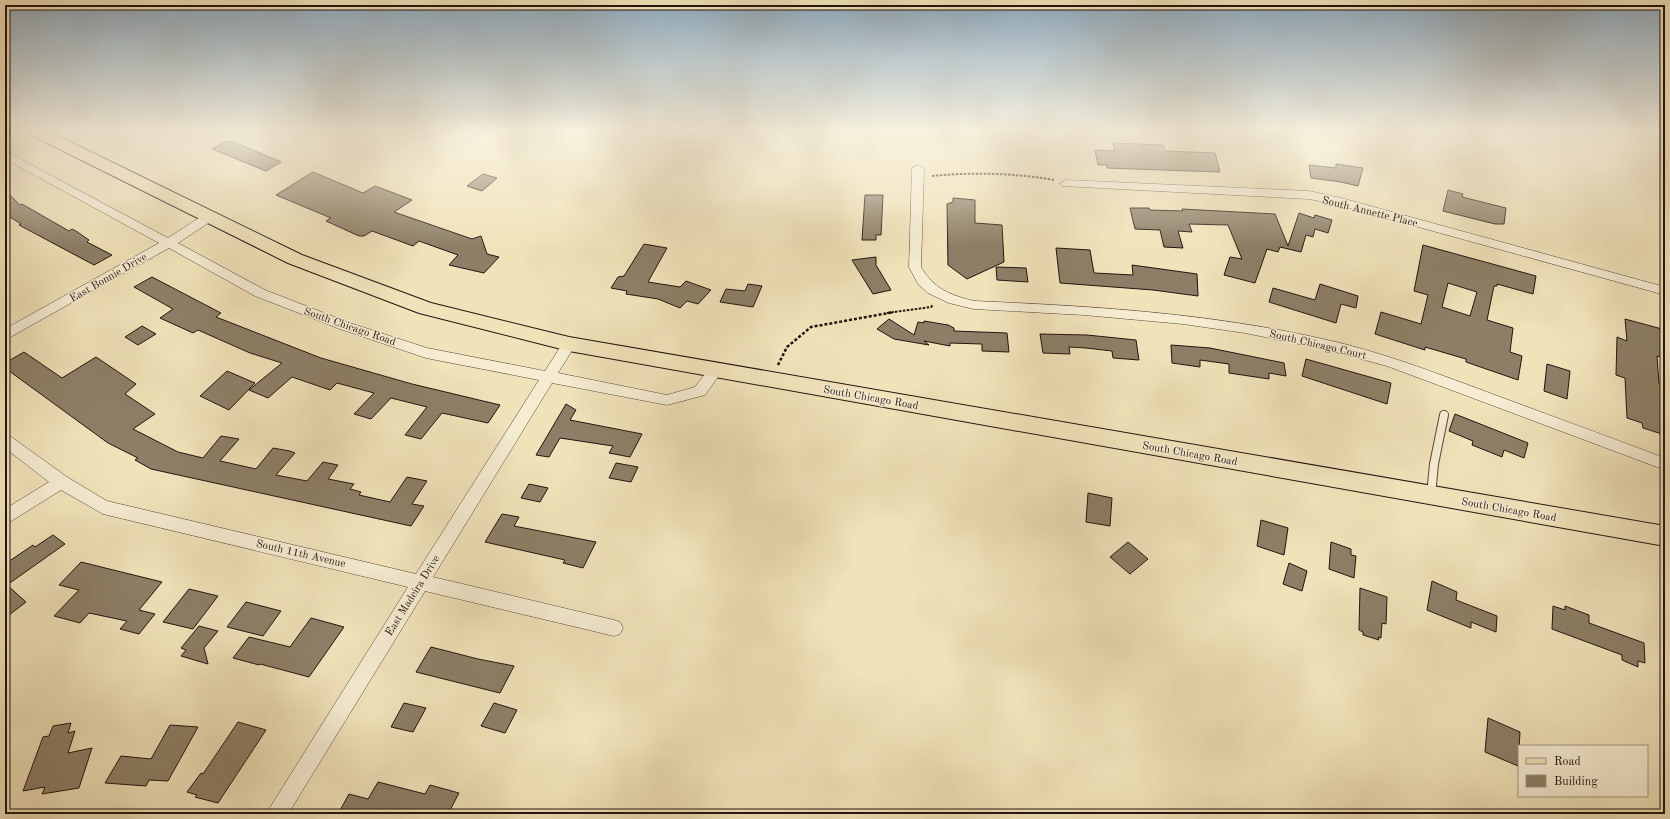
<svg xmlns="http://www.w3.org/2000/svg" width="1670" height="819" font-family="'Old Standard TT',serif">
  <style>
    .building { fill: #8d7f67; stroke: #22140f; fill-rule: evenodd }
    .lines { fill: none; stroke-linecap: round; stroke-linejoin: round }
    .service-casing { stroke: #56483a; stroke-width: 10 }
    .minor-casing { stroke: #56483a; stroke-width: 1 }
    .primary-casing { stroke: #22140f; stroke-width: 2 }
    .path-far1 { stroke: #22140f; stroke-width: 2; stroke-dasharray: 2.5 1.5; stroke-linecap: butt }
    .path { stroke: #22140f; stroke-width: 2.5; stroke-dasharray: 3 2; stroke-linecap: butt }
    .service { stroke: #f5ecd2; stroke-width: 8 }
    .minor { fill: #f5ecd2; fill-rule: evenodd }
    .primary { fill: #f0e2b9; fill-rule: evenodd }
    .labels { text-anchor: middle; stroke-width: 3; stroke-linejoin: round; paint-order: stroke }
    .street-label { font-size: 11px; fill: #22140f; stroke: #f5ecd2 }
  </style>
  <rect width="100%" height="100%" fill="#f0e2b9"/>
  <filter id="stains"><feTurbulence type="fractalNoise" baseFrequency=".005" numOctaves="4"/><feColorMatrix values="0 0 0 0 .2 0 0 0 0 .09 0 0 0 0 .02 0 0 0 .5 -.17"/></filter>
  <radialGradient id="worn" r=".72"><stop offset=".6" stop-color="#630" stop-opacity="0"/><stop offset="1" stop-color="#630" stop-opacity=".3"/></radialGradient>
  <path class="building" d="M226,141L234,142L281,162L266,171L212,149Z
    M1113,143L1163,145L1165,151L1215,153L1220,172L1107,168V165H1098L1095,150L1115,151Z
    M1336,164L1363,168L1358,186L1341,182L1311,178L1309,165L1336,168Z
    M313,172L363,193L375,186L412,200L394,212L472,239L481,236L487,254L499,257L484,273L449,265L458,255L419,241L413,246L372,231L364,236H359L326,221L331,218L276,195Z
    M483,174L497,178L482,191L467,186Z
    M5,190L20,205L22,204L69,231L72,229L76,231L89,240L87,242L112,255L94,265L19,225L21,224L5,214Z
    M1448,190L1463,194L1462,197L1506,208L1504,224H1495L1443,211Z
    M865,195H883L881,235H876V240H862Z
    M953,198L975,200V223L1002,225L1004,262L967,279L948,265L947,204L953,202Z
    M1130,208H1149L1150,210L1183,211L1182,209L1275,214L1288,246L1299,213L1314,218L1315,215L1332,220L1328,233L1315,229L1313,237L1306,235L1301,252L1280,247L1278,252L1267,249L1255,283L1224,275L1230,257L1242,259L1228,225L1189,224L1192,232L1178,231L1183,248L1164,247L1160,230L1135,229Z
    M644,244L667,248L648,282L680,287L686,281L711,290L698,304L687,301L680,308L658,299L626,294L627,291L611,288L618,277L624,276Z
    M1423,245L1536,276L1533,294L1497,284V286H1494L1487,320L1513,328L1510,352L1522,356L1518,380L1466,362V359L1425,347V350L1375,334L1381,312L1421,324L1428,295L1414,291ZM1448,283L1477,292L1470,316L1442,307Z
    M1056,248L1090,250L1094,273L1133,275L1132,265L1197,274L1198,296L1153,290L1060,283Z
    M876,257V265L891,290L873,294L852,260Z
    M996,267L1026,268L1028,282L997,280Z
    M152,277L221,313L216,317L321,358L412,384L500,405L488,423L442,413L421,439L405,435L427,407L391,398L371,419L354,414L374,393L337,383L330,390L292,377L268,398L249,390L282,363L250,353L198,330L193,333L160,318L173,309L134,287Z
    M748,284L762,286L753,307L720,302L726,289L745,291Z
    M1320,284L1358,296L1356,308L1341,304L1336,323L1269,302L1273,288L1315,300Z
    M889,319L914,335L918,322L924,323V321L948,325L954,328V331L1007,333L1009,352L982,351V344L950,343V346L924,341L929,345L894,339L877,329Z
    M1625,319L1662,329L1664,358L1657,356L1659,384L1665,386V435L1643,428L1642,423L1627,418L1625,378L1616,375L1617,337L1627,341Z
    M142,326L156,334L138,345L125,337Z
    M1040,334L1087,335L1136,340L1139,360L1113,358L1112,351L1086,348L1069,347L1070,354L1043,353Z
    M1171,345L1210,348L1284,363L1286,376L1269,373V379L1229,373V364L1200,360V367L1172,363Z
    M24,352L62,378L96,357L136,384L125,394L155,414L133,429L178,452L203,458L221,436L239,439L220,461L256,469L273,448L290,451L295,453L276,475L307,481L323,462L338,465L328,479L354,484L350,489L361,492L359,495L390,502L407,477L427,481L412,504L424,506L411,526L151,469L135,460L138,458L108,443L5,368V363Z
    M1306,359L1391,383L1387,404L1302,376Z
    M1547,364L1570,371L1567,399L1544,391Z
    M227,371L255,383L229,410L200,396Z
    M566,404L576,410L570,420L642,434L630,457L609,453L613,446L560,438L549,457L536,455Z
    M1455,414L1528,443L1524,458L1504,450L1502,457L1472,445L1473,441L1449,431Z
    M616,463L638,467L631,482L609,478Z
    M529,484L548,488L540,502L521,498Z
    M1088,493L1112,498L1110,526L1086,522Z
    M502,514L519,517L514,526L596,542L583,568L563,563L565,560L485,542Z
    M1261,520L1288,528L1284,555L1257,546Z
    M53,535L65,544L7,585L26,602L5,618V564L33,545L35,547Z
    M1128,542L1148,559L1130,574L1110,557Z
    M1331,542L1351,549V555L1356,556L1354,578L1329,569Z
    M81,562L162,582L139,610L155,614L139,634L120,629L127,621L89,613L80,623L54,616L79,590L59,585Z
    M1289,563L1307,571L1302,591L1283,584Z
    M1432,581L1457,592L1456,600L1497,616L1496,632L1471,622V628L1427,610Z
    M1360,588L1387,597L1386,624L1382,623L1381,638L1378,637L1379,640L1363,635V632L1359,630Z
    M189,589L218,596L193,629L163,622Z
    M246,602L281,611L263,636L227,627Z
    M1553,606L1565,610V606L1589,615V623L1644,643L1645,663L1638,661V667L1622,660V655L1552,629Z
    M311,618L344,627L309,677L260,664L259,665L233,658L249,637L290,647Z
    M199,626L218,631L204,648L208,664L181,656L186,650L181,648Z
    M431,647L478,659L514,666L500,693L416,672Z
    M404,703L426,708L413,732L391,727Z
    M494,703L517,710L505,733L481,726Z
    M1488,718L1520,732L1518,766L1485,752Z
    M238,722L266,730L218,803L195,797L197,795L187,792L201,773L203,774Z
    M71,723L68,733L75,731L68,753L92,748L79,788L42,794L45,787L23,791L43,737L49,736L53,726Z
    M170,725L198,727L168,781L149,780L146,786L105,783L121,756L151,759Z
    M378,782L425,794L430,785L459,793L448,814H338L349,794L368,799Z"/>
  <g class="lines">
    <defs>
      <path id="service" d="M1431,495L1434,464L1444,415"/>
      <path id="minor" d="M5,151L168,238L205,214H213L215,217L213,220L178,243L265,290L350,323L427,348L545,371L564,341L569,339L574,341L576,344L558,373L667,395L695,387L711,366L716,365L721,366L723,370L705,395L667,405L552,383L433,577L614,620L620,622L623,628L620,634L614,636L425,591L288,814H266L408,587L103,514L61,490L5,525V509L49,482L5,448V434L10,436L67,477L107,501L416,574L539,380L426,358L340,329L255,296L169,248L5,340V329L159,243L5,159Z
        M918,165L924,168L921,267C934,289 950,295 974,301C1092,306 1208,313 1323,339C1379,351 1433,372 1487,392C1546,414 1606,436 1665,458V470L1387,366L1324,349L1245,333L1183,324L1084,315L974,309L949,303L928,293L918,284L909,267L912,168Z
        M1066,180L1309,191L1341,198L1665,287V295L1335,204L1309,199L1062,186L1060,184Z"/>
      <path id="primary" d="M27,131H48L302,255L431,303L569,337L1665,526V546L569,351L419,313L288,263L29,134Z"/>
    </defs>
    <use href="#service" class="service-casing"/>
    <use href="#minor" class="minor-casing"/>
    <use href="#primary" class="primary-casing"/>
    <path class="path-far1" d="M932,176C971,172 1015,173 1054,180
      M887,313L931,307L933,305"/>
    <path class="path" d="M778,365L787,347L811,327L894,312"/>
    <use href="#service" class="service"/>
    <use href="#minor" class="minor"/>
    <use href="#primary" class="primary"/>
  </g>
  <linearGradient id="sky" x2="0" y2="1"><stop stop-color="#8faabe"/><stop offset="0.53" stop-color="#f8f2e0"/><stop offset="1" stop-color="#f8f2e0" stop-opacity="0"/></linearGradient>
  <rect width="1670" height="246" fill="url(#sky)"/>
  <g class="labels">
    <g class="street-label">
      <text transform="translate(1370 211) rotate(14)" y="4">South Annette Place</text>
      <text transform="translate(108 277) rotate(-30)" y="4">East Bonnie Drive</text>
      <text transform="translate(350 326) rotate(19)" y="4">South Chicago Road</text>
      <text transform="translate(1318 344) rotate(13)" y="4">South Chicago Court</text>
      <text transform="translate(871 397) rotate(10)" y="4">South Chicago Road</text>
      <text transform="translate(1190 453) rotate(10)" y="4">South Chicago Road</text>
      <text transform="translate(1509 509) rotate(10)" y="4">South Chicago Road</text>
      <text transform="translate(301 553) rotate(13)" y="4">South 11th Avenue</text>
      <text transform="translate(412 595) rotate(-58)" y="4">East Madeira Drive</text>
    </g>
  </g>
  <rect width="1670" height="819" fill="none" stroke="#f0e2b9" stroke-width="20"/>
  <rect x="6" y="6" width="1658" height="807" fill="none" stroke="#22140f" stroke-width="2"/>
  <rect x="10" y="10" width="1650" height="799" fill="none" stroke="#22140f"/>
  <rect x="1518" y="745" width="130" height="52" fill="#f5ecd2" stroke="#a19684"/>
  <rect x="1526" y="758" width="20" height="6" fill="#f0e2b9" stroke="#a19684"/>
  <text x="1554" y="765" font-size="12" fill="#22140f">Road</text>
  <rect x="1526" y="775" width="20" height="12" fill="#8d7f67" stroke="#a19684"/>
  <text x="1554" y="785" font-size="12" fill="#22140f">Building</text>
  <rect width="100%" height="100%" filter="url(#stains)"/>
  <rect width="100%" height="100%" fill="url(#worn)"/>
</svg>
